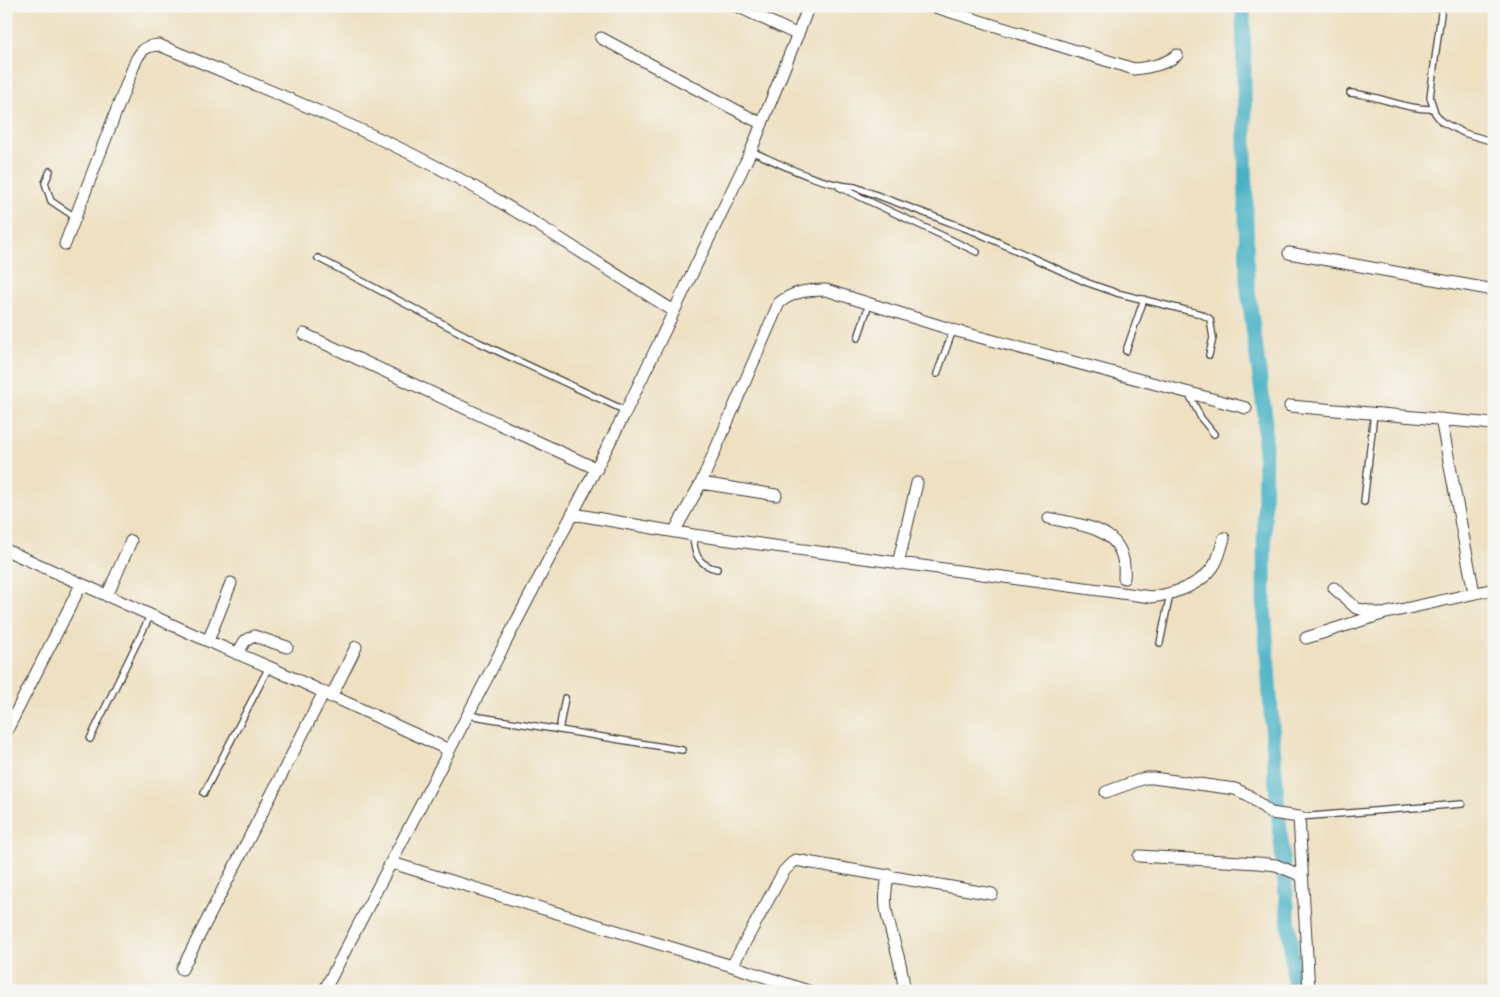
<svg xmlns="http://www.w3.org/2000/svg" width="1500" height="997" font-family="Pangolin,sans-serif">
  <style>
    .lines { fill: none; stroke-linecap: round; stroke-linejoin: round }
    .canal { stroke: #47b1c5; stroke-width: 15 }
    .service-casing { stroke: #3c3935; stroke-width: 8 }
    .minor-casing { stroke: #3c3935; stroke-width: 13 }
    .service { stroke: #fff; stroke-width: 5.5 }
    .minor { stroke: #fff; stroke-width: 11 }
  </style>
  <rect width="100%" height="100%" fill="#f6f6f2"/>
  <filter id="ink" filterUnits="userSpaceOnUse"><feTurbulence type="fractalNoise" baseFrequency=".02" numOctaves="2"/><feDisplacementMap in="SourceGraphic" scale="10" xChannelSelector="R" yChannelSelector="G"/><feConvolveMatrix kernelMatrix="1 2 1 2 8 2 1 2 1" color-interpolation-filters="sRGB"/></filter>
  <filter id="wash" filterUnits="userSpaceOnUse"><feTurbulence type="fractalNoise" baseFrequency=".0096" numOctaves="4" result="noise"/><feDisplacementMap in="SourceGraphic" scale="20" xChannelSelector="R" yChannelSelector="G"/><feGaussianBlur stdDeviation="1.12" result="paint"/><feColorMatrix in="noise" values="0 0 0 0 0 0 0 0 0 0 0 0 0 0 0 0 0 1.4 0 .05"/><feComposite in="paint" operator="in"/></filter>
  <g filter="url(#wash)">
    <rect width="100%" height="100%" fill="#eee0c1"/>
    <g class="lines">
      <path class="canal" d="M1243,6L1247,283L1265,416L1264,606L1276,787L1295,991"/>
    </g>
  </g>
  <g filter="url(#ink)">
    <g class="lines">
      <defs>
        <path id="service" d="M1442,6L1430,97L1435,113L1442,122L1464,133L1494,142
          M1350,93C1379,95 1404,110 1434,109
          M751,151C785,166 818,184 855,187L978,233L1088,283L1117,293L1201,314L1210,319L1213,338L1209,355
          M50,171L45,183L51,201L75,217
          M839,187L977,252
          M318,258L478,342L626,411
          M858,338L869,304
          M1126,351L1144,299
          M937,374L953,330
          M1189,394L1201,418L1214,434
          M1364,502L1374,413
          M693,535C694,554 698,565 717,569
          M1160,643L1170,594
          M468,715L682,750
          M559,730L565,698
          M90,739L150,616
          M204,793L269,667
          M1299,817L1462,804"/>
        <path id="minor" d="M737,6L798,35
          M932,6L1134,69C1150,67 1164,65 1177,55
          M601,38L762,124
          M65,244L136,60C142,49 146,46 159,45C252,84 347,120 437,167C519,209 596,263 674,311
          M1289,253L1494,290
          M304,334L597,469
          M1290,406L1494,424
          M1441,419L1474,593
          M701,483L776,495
          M573,514L693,535L1151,597C1175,594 1206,584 1217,560C1220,553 1222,545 1224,538
          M1049,518C1087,527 1128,528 1124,578
          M674,532L701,483L779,303C794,291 807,290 826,290L953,330L1246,408
          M6,550L208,641L269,667L449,750
          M898,564L917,483
          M1334,588L1356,608L1381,614
          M107,596L131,541
          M1306,638L1382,614L1494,589
          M208,641L231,583
          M237,654L245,641L254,636L287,647
          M331,697L356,647
          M6,732L81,585
          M1106,792L1145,778H1153L1235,789L1248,795L1271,813L1299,817L1309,991
          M1139,856L1258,863L1276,865L1302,876
          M392,863L732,966L784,871L795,860L992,894
          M888,875C886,889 884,901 887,914C892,940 903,964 904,991
          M732,966L808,991
          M182,969L323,694
          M324,991L626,411L751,151L809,6"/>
      </defs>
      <use href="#service" class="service-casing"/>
      <use href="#minor" class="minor-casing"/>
      <use href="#service" class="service"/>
      <use href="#minor" class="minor"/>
    </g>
  </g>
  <rect width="1500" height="997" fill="none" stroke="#f6f6f2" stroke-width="25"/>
</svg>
